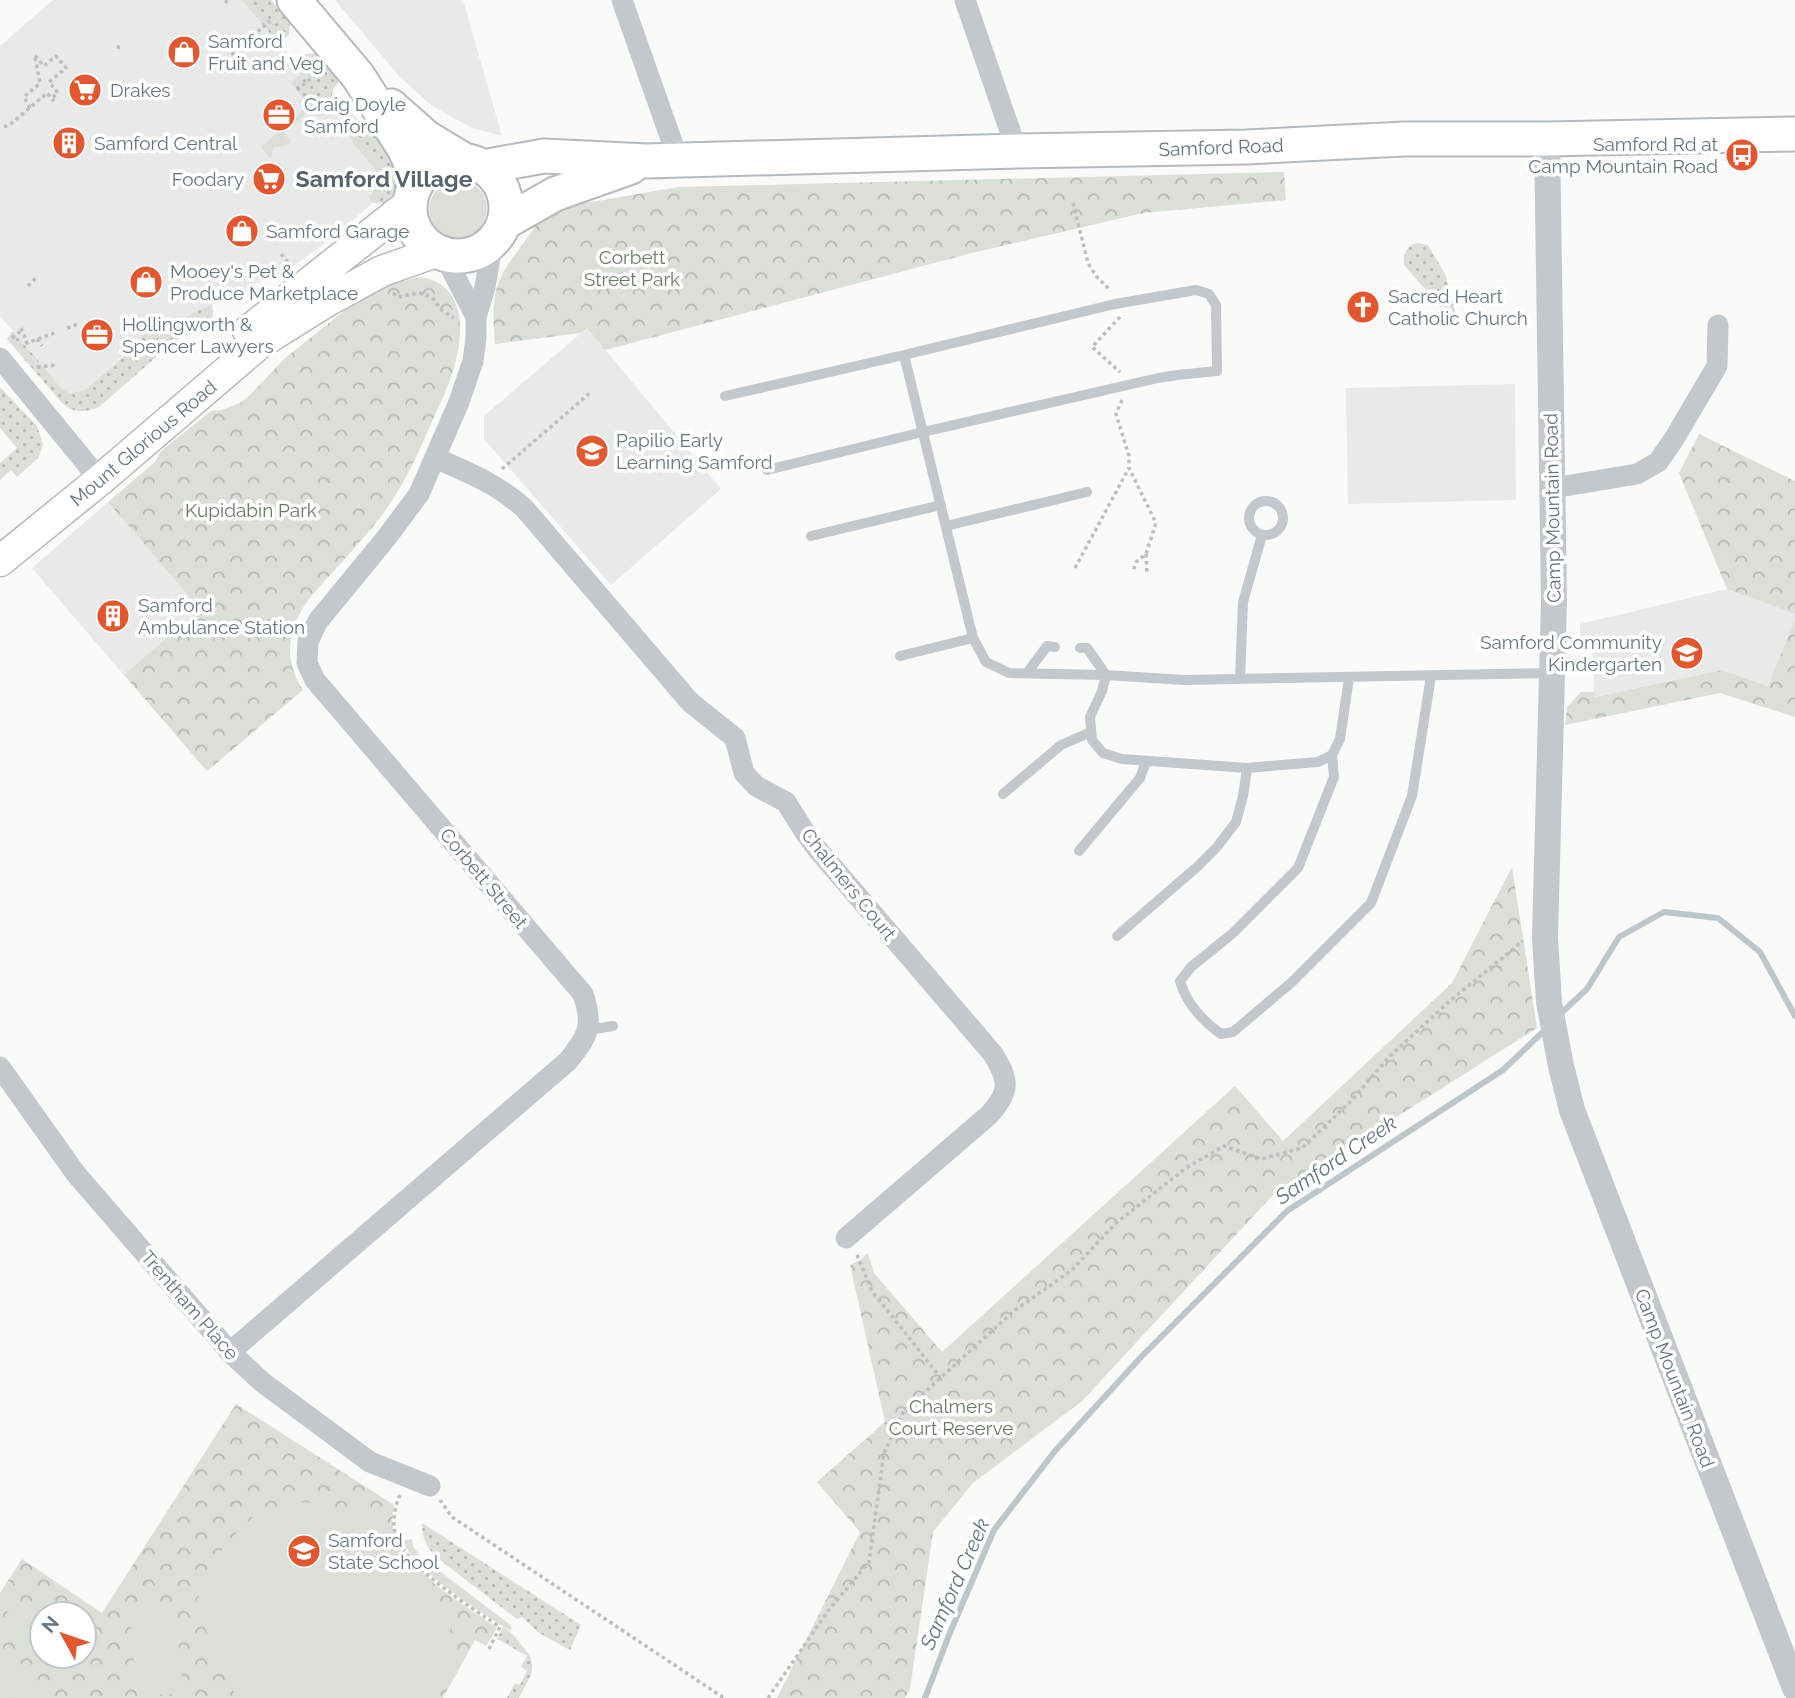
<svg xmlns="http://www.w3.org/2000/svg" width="1795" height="1698" font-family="Raleway,sans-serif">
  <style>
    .built { fill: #e8e9e9 }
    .grass { fill: url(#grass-dots) }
    .park { fill: url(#park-crowns); fill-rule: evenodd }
    .garden { fill: #dadfd7 }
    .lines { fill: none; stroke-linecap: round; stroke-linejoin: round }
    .stream { stroke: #bbc7cb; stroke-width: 6 }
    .secondary-casing { stroke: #b3babf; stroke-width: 33 }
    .primary-casing { stroke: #b5babe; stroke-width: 37 }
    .path { stroke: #bbbfc2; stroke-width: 3.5; stroke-dasharray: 3.5 3.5; stroke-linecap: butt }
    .service { stroke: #c3c8cc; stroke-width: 10 }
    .minor { stroke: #c3c8cc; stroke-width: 21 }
    .tertiary { stroke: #c3c8cc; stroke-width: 26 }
    .secondary { stroke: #fff; stroke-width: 30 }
    .primary { stroke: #fff; stroke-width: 33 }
    .labels { text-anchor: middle; stroke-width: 7; stroke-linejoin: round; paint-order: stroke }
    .poi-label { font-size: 19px; fill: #657683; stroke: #fff; text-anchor: start }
    .street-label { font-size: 19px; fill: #657683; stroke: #fff }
    .park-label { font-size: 19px; fill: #687a64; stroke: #fff }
    .water-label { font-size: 21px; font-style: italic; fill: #60757c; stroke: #fff }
    .quarter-label { font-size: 23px; font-weight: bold; fill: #57646e; stroke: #fff }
  </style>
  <defs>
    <pattern id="grass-dots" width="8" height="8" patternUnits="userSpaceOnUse" patternTransform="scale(1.75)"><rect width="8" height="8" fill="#dadfd7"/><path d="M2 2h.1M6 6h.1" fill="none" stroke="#b4b9b4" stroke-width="1.8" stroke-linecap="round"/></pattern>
    <pattern id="park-crowns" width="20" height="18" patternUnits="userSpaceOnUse" patternTransform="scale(1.75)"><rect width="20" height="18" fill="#dadfd7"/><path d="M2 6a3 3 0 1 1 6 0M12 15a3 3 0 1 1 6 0" fill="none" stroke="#b4b9b4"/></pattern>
  </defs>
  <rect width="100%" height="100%" fill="#fafaf8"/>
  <path class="built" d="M53,0H242L329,102L334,92L356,118L350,122L377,158L382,194L342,231L292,267L160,329L156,325L130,347L124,355L85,390L71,393L65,391L58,384L0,316V46Z
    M335,0H463L502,136L472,128L432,106L400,77Z
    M587,328L721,489L611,585L484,439V416Z
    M1515,384L1516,500L1348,504L1346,388Z
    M108,502L201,610L124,675L32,568Z
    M1727,589L1795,614V620L1769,686L1722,670L1594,697L1593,636H1580V624Z"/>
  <path class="grass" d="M242,0H271L290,23L289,35L279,44Z
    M315,53L339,81L333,90L330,103L322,94L305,109L299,102L303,98L291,83L303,72L296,63L306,54Z
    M356,118C380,138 413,171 387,203H373L382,193V165L348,125Z
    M1417,243L1428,245L1445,274L1460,329L1404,265C1403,254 1406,246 1417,243Z
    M212,304L213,318L170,345L99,407C85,413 73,413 62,403L7,339L13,331L58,384L65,391L71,393L85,390L124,356L130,347L156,324L160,329Z
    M0,387L37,426L43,445L38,458L17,477L11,470L0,480V463L17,448L0,428Z
    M422,1523L581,1625L570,1650L539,1633L522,1617L517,1619L436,1557C426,1546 422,1538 422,1523Z
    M503,1627C511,1632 517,1639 523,1647C541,1667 529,1677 519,1698H507L515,1683L520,1685L527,1671L521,1667L527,1656L497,1639Z"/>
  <path class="park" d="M1284,172L1286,200L1143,213L972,253L605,350L587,328L581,333L495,344C492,299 491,285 520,248C529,237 535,223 547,215C563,204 586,203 604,200C629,195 654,191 679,187Z
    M421,277C467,285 464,333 454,368C449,385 441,401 434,417C423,442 411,471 396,494C379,523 354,548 332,573C319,587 305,601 297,619C286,646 288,666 303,690L207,771L124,675L200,609L108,502L155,462L161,451L211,411L222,410L240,403L250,395L284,359L364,295L387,284Z
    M1699,434L1795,481V614L1727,589L1679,473Z
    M1795,620V717L1720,693L1565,725L1567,707L1581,692H1594L1595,697L1722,670L1768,686Z
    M1512,867L1537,1028L1273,1195L1082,1401L973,1483L933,1532L910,1689L905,1698H777L860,1532L817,1482L885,1422L850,1265L860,1260L868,1253L874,1273L942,1352L1235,1086L1283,1141L1452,983Z
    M236,1404L394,1505C392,1514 391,1523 394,1532C406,1573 464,1604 497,1628L486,1646L475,1640L443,1698H0V1593L22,1559L102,1613ZM42,1614H84V1656H42Z"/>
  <path class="garden" d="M322,94L330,103L326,112L319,117L311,109L284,133L291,142L286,146L273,147L271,159L261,147Z
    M348,125C369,149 403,172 373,203L369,197C393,167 358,160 350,136C349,135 348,126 348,125Z
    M429 209a29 29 0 1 1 58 0a29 29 0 1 1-58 0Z
    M305,1502L350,1510L394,1533L412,1563L428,1577L449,1620L454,1663L438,1698H237L215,1657L196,1601L226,1543L255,1515Z
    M412,1539L413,1546L420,1556L509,1624L512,1628L510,1631C476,1608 422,1577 402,1541Z
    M14,1602L42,1620V1656H61L55,1665L0,1631V1624Z
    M175,1603L183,1693L137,1697L129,1607Z
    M0,1655L23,1665L9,1698H0Z
    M25,1677L56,1689L53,1698H17Z"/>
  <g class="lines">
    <path class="stream" d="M1558,1016L1587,989L1619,937L1664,912L1718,918L1760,952L1795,1016
      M925,1698L949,1635L994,1530L1055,1451L1142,1356L1287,1211L1503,1070L1546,1029"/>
    <defs>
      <path id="secondary" d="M248,331L410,203
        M0,561L100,480L260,343L329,300L382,271L436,252"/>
      <path id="primary" d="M294,0L358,76L404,148L418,180
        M391,106L426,137L464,160
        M410 208a48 48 0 1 1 96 0a48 48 0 1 1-96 0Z
        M483,167L544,156L647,161L1017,151L1246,147L1404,139H1547L1795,134
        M504,223L555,194L631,167"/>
    </defs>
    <use href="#secondary" class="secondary-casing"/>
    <use href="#primary" class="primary-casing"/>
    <path class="path" d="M225,3L228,0
      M118,49L119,43
      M35,56L44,66L56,56L66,68L49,82L58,93L52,98
      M221,64L270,21
      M297,90L316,74
      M30,108L24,97L40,83L35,58
      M4,127L12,123L47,93L54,101
      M1073,203L1088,263L1097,277L1109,289
      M281,254L292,267
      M28,286L38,276
      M393,293L398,297L418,293L425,294L435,300L440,309L454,318
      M1120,317L1092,347L1120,372
      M21,328L27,343L54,333
      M67,328L78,324
      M12,338L21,331
      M37,339L42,346
      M37,367L57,365
      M1122,400L1116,414L1129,456V468L1156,523L1146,554L1136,562L1133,572
      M502,469L590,393
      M1146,554L1147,573
      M1075,568L1129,468
      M857,1255L872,1291L940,1377
      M400,1495C395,1506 392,1520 395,1532C404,1567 471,1607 500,1627L489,1649
      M440,1500L452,1517L724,1698
      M768,1698L828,1611L869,1562L884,1453L904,1411L1015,1310L1072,1270L1116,1223L1186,1168L1224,1146L1261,1159L1302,1148L1351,1101L1390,1056L1451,1000L1523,941"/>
    <path class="service" d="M725,396L904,355L973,638L986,662L1009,673L1106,675L1184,680L1552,673
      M767,470L923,432L1158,378L1177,375L1217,371L1216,305L1209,294L1196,290L1115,304L904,355
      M1249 518a17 17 0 1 1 34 0a17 17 0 1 1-34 0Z
      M946,526L1087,492
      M811,536L941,505
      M1080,648H1087L1106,675L1102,691L1090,717L1092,740L1103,753L1122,759L1247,768L1318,762L1332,755L1340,739L1349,678
      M900,656L973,638
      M1027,673L1047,646L1055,647
      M1240,679L1243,602L1262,535
      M1332,755L1334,777L1298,868L1233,933L1191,967L1180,981C1186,1003 1203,1021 1221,1034L1233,1032L1292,982L1371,903L1412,796L1431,676
      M1003,794L1061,745L1091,732
      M1079,851L1140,778L1146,762
      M1117,936L1197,867L1217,847L1236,822L1243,796L1247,768
      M588,1030L613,1026"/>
    <path class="minor" d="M622,0L678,159
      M965,0L1017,151
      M444,255L476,317
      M0,358L100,480
      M435,458C468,472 497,484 524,508L690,702L735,738L744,773L756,786L786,802L806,834L818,850L993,1054C1009,1080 1011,1091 989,1115L846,1238
      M1553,488L1637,474L1658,462L1674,439L1717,366L1718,325
      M0,1067L76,1174L230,1352L262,1382L370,1462L430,1486
      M230,1352L568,1061C588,1036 594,1026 583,994L315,680L307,663L308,641L318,621L387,537L419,494L459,402L473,361L476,338V317L485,287L493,241"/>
    <path class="tertiary" d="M1547,139L1554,601L1545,937L1549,1002L1561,1066L1572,1110L1795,1688"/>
    <use href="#secondary" class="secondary"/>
    <use href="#primary" class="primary"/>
  </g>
  <defs>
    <symbol id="shop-disc" viewBox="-11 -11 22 22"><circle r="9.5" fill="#e4572e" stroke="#fff"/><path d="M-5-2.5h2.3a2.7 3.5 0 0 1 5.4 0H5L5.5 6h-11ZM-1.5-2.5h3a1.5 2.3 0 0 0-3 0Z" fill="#fff"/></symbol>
    <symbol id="supermarket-disc" viewBox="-11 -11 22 22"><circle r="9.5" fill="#e4572e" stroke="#fff"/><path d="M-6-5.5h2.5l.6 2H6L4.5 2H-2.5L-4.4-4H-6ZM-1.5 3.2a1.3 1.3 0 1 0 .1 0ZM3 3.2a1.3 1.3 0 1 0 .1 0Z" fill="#fff"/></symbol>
    <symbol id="office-disc" viewBox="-11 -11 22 22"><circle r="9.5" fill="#e4572e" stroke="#fff"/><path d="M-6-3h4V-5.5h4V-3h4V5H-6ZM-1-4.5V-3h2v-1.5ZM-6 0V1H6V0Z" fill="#fff"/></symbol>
    <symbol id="building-disc" viewBox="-11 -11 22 22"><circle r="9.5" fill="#e4572e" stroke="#fff"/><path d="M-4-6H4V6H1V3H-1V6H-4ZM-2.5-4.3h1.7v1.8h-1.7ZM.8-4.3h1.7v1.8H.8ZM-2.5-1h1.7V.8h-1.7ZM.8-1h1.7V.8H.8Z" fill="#fff"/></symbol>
    <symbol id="bus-disc" viewBox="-11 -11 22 22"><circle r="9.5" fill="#e4572e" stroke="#fff"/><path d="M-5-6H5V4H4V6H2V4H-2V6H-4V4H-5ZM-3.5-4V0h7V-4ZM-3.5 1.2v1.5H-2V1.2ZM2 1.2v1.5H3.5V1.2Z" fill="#fff"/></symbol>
    <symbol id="church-disc" viewBox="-11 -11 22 22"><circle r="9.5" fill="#e4572e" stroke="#fff"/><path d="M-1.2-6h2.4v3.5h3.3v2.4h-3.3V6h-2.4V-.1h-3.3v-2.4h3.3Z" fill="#fff"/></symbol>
    <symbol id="school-disc" viewBox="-11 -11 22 22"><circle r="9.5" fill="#e4572e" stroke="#fff"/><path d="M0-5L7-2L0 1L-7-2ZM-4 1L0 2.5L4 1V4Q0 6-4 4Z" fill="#fff"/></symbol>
  </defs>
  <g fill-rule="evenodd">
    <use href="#shop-disc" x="165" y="33" width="38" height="38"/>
    <use href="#supermarket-disc" x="66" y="71" width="38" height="38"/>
    <use href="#office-disc" x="260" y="96" width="38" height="38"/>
    <use href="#building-disc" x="50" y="124" width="38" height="38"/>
    <use href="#bus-disc" x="1723" y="136" width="38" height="38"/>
    <use href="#supermarket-disc" x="250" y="160" width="38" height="38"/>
    <use href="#shop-disc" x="223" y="212" width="38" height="38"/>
    <use href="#shop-disc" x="127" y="263" width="38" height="38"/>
    <use href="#church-disc" x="1344" y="288" width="38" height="38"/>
    <use href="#office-disc" x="78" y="316" width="38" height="38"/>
    <use href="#school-disc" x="573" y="432" width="38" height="38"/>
    <use href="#building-disc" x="94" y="597" width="38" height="38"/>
    <use href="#school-disc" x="1668" y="634" width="38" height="38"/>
    <use href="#school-disc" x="285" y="1532" width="38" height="38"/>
  </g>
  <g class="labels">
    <g class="poi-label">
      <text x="208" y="48">Samford<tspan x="208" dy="22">Fruit and Veg</tspan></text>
      <text x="110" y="97">Drakes</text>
      <text x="304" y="111">Craig Doyle<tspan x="304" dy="22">Samford</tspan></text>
      <text x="94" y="150">Samford Central</text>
      <text x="1718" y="151" text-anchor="end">Samford Rd at<tspan x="1718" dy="22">Camp Mountain Road</tspan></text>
      <text x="244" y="186" text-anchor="end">Foodary</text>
      <text x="266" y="238">Samford Garage</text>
      <text x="170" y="278">Mooey's Pet &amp;<tspan x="170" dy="22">Produce Marketplace</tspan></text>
      <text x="1388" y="303">Sacred Heart<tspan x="1388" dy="22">Catholic Church</tspan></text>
      <text x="122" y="331">Hollingworth &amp;<tspan x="122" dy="22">Spencer Lawyers</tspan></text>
      <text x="616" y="447">Papilio Early<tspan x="616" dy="22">Learning Samford</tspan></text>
      <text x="138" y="612">Samford<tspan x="138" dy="22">Ambulance Station</tspan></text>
      <text x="1662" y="649" text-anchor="end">Samford Community<tspan x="1662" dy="22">Kindergarten</tspan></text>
      <text x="328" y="1547">Samford<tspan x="328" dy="22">State School</tspan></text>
    </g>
    <g class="street-label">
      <text transform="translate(1221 147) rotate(-2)" y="7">Samford Road</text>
      <text transform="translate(143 443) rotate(-40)" y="7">Mount Glorious Road</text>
      <text transform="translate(1552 508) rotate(-91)" y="7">Camp Mountain Road</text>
      <text transform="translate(484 878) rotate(50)" y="7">Corbett Street</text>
      <text transform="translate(849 884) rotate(51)" y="7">Chalmers Court</text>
      <text transform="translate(190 1305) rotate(49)" y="7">Trentham Place</text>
      <text transform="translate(1675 1378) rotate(69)" y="7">Camp Mountain Road</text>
    </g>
    <g class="park-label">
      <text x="632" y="264">Corbett<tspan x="632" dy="22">Street Park</tspan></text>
      <text x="251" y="517">Kupidabin Park</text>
      <text x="951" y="1413">Chalmers<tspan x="951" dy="22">Court Reserve</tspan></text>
    </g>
    <g class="water-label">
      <text transform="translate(1336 1160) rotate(-34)" y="7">Samford Creek</text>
      <text transform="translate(955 1584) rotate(-66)" y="7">Samford Creek</text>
    </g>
    <g class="quarter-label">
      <text x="384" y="187">Samford Village</text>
    </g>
  </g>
  <g transform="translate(63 1635) rotate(310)"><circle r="33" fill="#ffffff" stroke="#c1c8cd" stroke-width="2"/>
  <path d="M0-5L12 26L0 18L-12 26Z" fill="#e4572e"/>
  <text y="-10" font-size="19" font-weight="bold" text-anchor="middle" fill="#657683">N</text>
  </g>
</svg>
